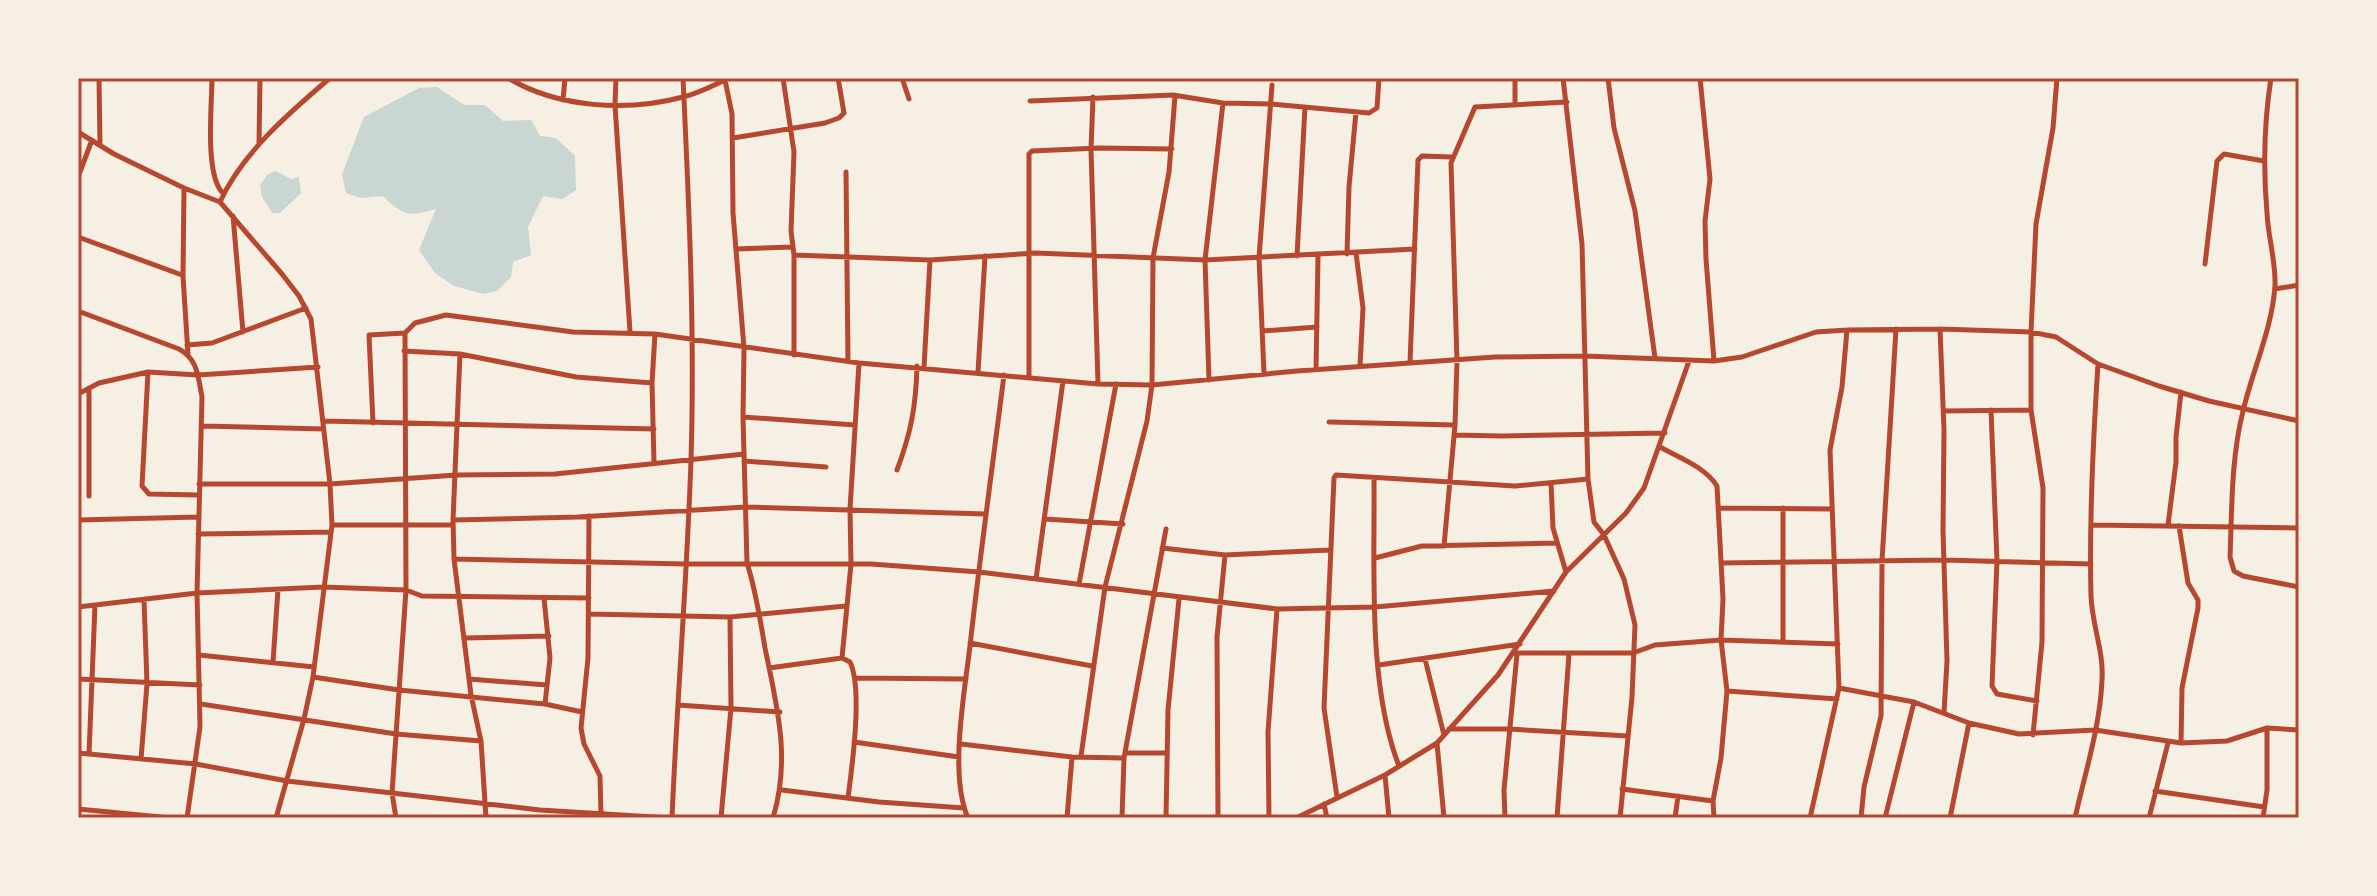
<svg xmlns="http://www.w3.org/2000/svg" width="2377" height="896" font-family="'Noto Sans',sans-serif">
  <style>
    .water { fill: #c9d6d2 }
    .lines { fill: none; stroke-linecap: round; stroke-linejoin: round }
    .minor { stroke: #b5482f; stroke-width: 5 }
    .neatline { fill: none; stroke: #b5482f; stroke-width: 3 }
  </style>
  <rect width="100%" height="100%" fill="#f6efe4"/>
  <path class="water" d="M437,87L464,105H485L503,121L531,120L540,136L556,138L575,156L576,190L563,199L543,196L528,227L531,255L513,262L511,277L497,291L484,294L454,286L435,273L419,250L436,209C410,217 403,216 383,196L361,198L346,193L342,174L364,117L419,88Z
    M276,171L291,179L299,177L301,193L280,213H272L262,197L260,185L268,174Z"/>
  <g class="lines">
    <path class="minor" d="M99,78L100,145
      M212,78C212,104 204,178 224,194
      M508,78C558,108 627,112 683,97C699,93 715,85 729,78
      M616,78L615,105L630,332
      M783,78L794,152L791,231L794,255V355
      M902,78L909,99
      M1515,78V104
      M1563,78L1582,244L1588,479L1594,522L1604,535L1624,579L1635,625L1632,697L1620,818
      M1608,78L1614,128L1635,211L1655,358
      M1700,78L1710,179L1705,221L1706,259L1714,361
      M2271,78C2264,123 2263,167 2267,213C2268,237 2276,261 2275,286C2272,329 2253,369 2243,411C2231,459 2232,508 2230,557L2234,571L2243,576L2299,587
      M725,80L732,114L733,213L744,348L743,417L747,563C756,591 760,619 765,648C777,707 791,758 773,818
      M1093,97L1091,149L1098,384
      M563,100L565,78
      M1030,101L1173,95L1223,103L1271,104L1369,113L1377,108L1379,78
      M78,132L114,154L184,188L220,202L282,274L299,296L311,319L330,484L332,525L313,677L304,719L276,818
      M733,138L825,123L839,118L844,113L838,78
      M259,144L260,78
      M846,172L848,361
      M78,177L92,140
      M184,188L183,276L188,354
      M220,202C242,153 290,112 330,78
      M233,216L243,332
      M78,237L182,275
      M736,249L792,247
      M1356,253L1363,308L1360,366
      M1347,254L1349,187L1356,112
      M794,255L930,260L1036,253L1205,260L1415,249
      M1297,256L1305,107
      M2205,264L2217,161L2224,154L2264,161
      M2275,289L2299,285
      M78,311L179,349C198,359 198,377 202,397L197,593L200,727L187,818
      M1940,329L1944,430L1943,531L1947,661L1944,713
      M1262,331L1317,327
      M187,345L212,343L306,308
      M404,351L460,354L576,377L652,383
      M460,354L453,520L454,559L471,695L481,741L486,818
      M1410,363L1418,160L1422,156L1452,157
      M924,367L930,260
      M1316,369L1318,256
      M148,372L142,486L149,494L199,495
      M978,372L985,256
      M1264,374L1259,258L1272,85
      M1029,378V154L1032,151L1099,148L1172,149
      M1209,380L1205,260L1223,103
      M78,394L99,383L148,372L198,375L318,367
      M1991,410L1997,561L1992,686L1997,694L2037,701
      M1944,411L2031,410
      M743,417L855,425
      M324,421L654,429
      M1329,422L1455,425
      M373,423L369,335L405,333
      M201,426L324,429
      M1454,435L1502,436L1665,433
      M1660,447C1680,458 1705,467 1717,486L1723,599L1721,640L1727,691L1721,758L1713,801L1714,818
      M744,461L826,467
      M654,463L652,383L655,334
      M897,470C911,433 916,406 917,366
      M1374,478C1375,567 1367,684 1399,766
      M1551,483L1553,528L1566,572
      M199,484H330L456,475L555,474L744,454
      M89,496V388
      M1718,508L1831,509
      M1783,508V642
      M589,516L588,658L581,728L584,744L600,776L601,817
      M1045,519L1123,524
      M78,520L198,517
      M453,520L578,517L746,507L986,514
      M332,525H453
      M2092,525L2299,528
      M2168,525L2176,462V437L2181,392
      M2179,526L2188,583L2198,600V608L2182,688L2181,743
      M198,534L331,532
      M1444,546L1455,425L1457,361L1451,163L1475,107L1567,102
      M1162,548L1225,555L1330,550
      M1375,558L1422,546L1556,543
      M454,559L686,564H871L979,572L1277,609L1375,607L1554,591
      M1721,563L1944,560L2091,564
      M1036,579L1063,381
      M1079,584L1116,384
      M544,598L550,658L545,704
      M78,607L197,593L323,587L406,590L422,596L589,598
      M589,614L730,617
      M464,638L549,636
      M970,643L1092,666
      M1514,653H1633L1655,645L1721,640L1838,644
      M199,655L314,667
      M842,658L851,564L850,509L859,363
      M1425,659L1444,735
      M273,662L278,589
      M1379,665L1520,644
      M769,668L842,658L850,662C863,689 852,767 848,798
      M313,677L399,690L545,704L582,712
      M855,678L966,679
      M78,679L200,685
      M469,679L547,685
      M1839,688L1914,702L1969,723L2019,734L2095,730L2181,743L2227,741L2267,728L2299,730
      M1727,691L1837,699
      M201,704L396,734L481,741
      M678,705L780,712
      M1449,729H1509L1628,736
      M2033,735L2042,642L2043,488L2031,410V332L2036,224L2053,128L2057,78
      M854,742L959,757
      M1437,743L1444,818
      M961,744L1072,757L1124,758
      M78,753L196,764L287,781L540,810L670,818
      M1125,753H1167
      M89,754L95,605
      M1081,756L1105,587L1147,421L1152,385L1153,258L1169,172L1175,96
      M141,759L147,684L144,599
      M1385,775L1389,818
      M1622,789L1713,801
      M782,790L879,802L964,808
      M2155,791L2264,807
      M1337,797L1324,708L1334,478L1336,475L1515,486L1588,479
      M1324,804L1327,818
      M78,809L171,818
      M396,818L392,793L406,590L405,333L415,323L446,315L573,332L655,334L859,363L1098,384L1152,385L1297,371L1495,357L1585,356L1714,361L1742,357L1816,332L1847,330L1940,329L2031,332L2056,337L2098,364L2159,386L2209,401L2299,421
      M672,818C677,699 687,580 691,460C695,333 689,205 683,78
      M686,818H707
      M721,818L731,708L730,617L846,606
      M968,818C948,773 966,686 971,637C981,549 993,462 1004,375
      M1067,818L1072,757
      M1122,818L1124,758L1166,529
      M1166,818L1168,710L1179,599
      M1218,818L1217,637L1225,555
      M1269,818L1268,732L1277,609
      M1296,818L1385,775L1437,743L1498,675L1566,572L1626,513L1644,488L1689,361
      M1505,818L1504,790L1517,654
      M1557,818L1569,654
      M1675,818L1678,796
      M1810,818L1839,688L1830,450L1842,387L1847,330
      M1861,818L1864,787L1881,716L1882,561L1896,329
      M1885,818L1914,702
      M1950,818L1969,723
      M2075,818C2085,773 2100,727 2102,680C2104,652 2092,625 2091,596C2089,519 2093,441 2098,364
      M2149,818L2168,743
      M2263,818L2267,790V728"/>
  </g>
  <rect width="2377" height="896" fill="none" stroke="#f6efe4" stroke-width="160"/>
  <rect x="80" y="80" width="2217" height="736" class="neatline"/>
</svg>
